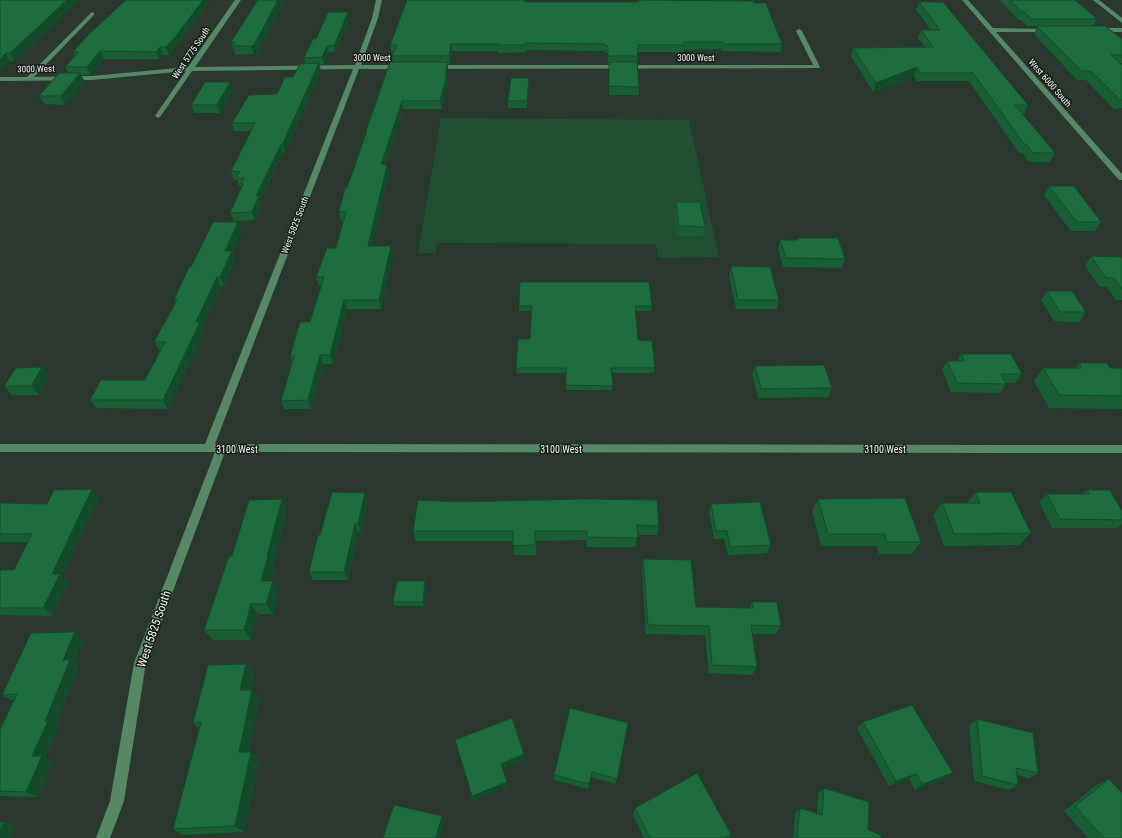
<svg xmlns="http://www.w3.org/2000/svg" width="1122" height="838" font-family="'Roboto Condensed',sans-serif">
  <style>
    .green { fill: #204f31 }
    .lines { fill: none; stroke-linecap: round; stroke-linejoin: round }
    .minor { fill: #578866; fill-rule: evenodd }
    .wall { fill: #195e35 }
    .shaded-wall { fill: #144c2b }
    .building { fill: #1d6d3e; stroke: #144c2b }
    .labels { text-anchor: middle; stroke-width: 3; stroke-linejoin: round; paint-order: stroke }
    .far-street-label { font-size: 9px; fill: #ebf3ed; stroke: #181d19 }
    .street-label { font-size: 10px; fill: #ebf3ed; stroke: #181d19 }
    .near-street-label { font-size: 12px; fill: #ebf3ed; stroke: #181d19 }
  </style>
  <rect width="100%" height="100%" fill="#2b382e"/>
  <path class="green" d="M441,118L689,120L719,257L658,258L656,244L437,243L436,253H418Z"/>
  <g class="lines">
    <path class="minor" d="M235,0H241L195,67L355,65L372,18L376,0H382L378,18L361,65H401L404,67L401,69H359L215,444L1122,445V453L225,452L146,663L124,801L110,838H96L110,801L134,663L215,452H0V444H205L353,69L192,71L160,117L158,118L155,116L186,71L92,80L0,81V77H27L92,12L94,13V15L34,77L92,76L188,67Z
      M962,0H968L993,28L1050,29V31L1048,32H996L1122,174V180H1119Z
      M1093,0H1099L1122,18V23Z
      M1122,28V32H1098L1095,30L1098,28Z
      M799,29L802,31L820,67L819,68L435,69L432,67L435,65H813L796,31Z"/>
  </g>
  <path class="wall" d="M0,0L77,2L14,61H10L0,71Z
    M126,0H210L179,43L169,55H163L159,59H104L90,75H81L85,82L65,105L44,104L39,96L69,73L65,67L75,56L73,52Z
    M258,0H285L257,53L254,54L235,55L231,42Z
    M638,0L754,3L782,44L780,52L722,51L721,49L684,50V52H638L637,62L639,87V95H609V64H608V53H605V51L526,50V52L498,53V51H452L450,64H448V70L447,77L448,83L442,109H403L385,165L389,173L372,246H391L393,255L381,309H347L333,364H323L311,409H284L281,401L292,362L290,356L310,322L321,286H319L316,277L336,248L343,221H341L339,212L366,133V131L393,62L392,56L394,52H392L390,45L526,2H638Z
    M1000,0H1075L1097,19L1093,26L1122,39V63H1120L1122,65V108L1114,109L1086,80H1077L1034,34L1037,26H1027L1021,20H1018Z
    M919,2L1028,105L1024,114H1022L1055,153L1050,162H1029L1022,153H1019L969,81H917L914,76L873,92L851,56L853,48L925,47L918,38L921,30H931L916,10Z
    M349,18L335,52H329L324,64H319L321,71L285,153H283L260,202L261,204L255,220L234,221L230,213L242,187V186H239L237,180H234L231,171L251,131H234L232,123L277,94L305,64L304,58L316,39Z
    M529,78V84L527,108H508V101Z
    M230,82L233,90L220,113H194L191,105Z
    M1049,186L1101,222L1095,231H1071L1044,195Z
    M676,202L705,227L703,236H678L674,211Z
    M242,231L232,253L235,260L224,286H221L202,328L204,332L168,409L97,408L90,400L145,380L160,351L154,342L175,303L174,300L191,267Z
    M797,238L845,259L842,268L783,267L778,249L780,240H796Z
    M1091,256L1122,258V300H1116L1107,287H1100L1085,266Z
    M731,266L779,300L777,309H736L729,276Z
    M1047,291L1086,312L1079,322L1054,321L1041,300Z
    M519,306H652L651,311H635L638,340L655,368L654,373H612V390H566V373H517L516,368L530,339L532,311H519Z
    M961,354L1022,374L1015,383H1006V384L1000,393L951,392L942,370L947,361H957Z
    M1079,363L1110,368H1122V409L1049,408L1034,381L1043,368H1075Z
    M755,366L832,388L828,397L758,398L752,375Z
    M49,376L39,395H12L4,386Z
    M92,489L99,497L62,576L68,582L52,616L0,615V570H14L28,542H0V503L47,504Z
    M1087,490L1122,511V524L1118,528H1052L1039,502L1047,494H1083Z
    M975,492L1031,533L1019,545L944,546L933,515L942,503H967Z
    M365,493L368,501L361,532H358L348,580H313L309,572L320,535Z
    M818,499L921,542L912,554H879L877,546H821L812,511Z
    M456,502L659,526L657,535H637L636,547H587L586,540L536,541V555H514L513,541H416L413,531Z
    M711,504L771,545L767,553L728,555L724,539H714L709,512Z
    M287,510L274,564L275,566L270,581L279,591L273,614H258L251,640H213L204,630L232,556Z
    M643,559L696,607L749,608L752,602L781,626L776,634H752L757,667L752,675L709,673L705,635L646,634L642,569Z
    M426,584L424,606H395L393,602Z
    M75,632L83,640L74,662L79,667L55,726L58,727L45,757L53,761L37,797L0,796V730L14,701H13L2,695Z
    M246,664L254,673L250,690H252L260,698L248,752H251L259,759L244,832L183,835L173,829L200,729L193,723Z
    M977,719L1038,773L1029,779L1017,775L1018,785L1009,790L974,781L969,725Z
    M863,722L953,773L945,779L915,790L909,779L889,786L857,728Z
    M628,723L615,784L591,777L588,789L554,780V775Z
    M1109,779L1122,838H1088L1064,811L1098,784Z
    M824,788L868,830L881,838H793L795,813L800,808L817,814L818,793Z
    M635,808L731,834L728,838H644L633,815Z"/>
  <path class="shaded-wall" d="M67,0H82L77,2L14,61L10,53Z
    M203,0H210L179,43L169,55L166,47Z
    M278,0H285L257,53L254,54L251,46Z
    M348,12L349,18L335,52L334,46Z
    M451,44L452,51L450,64L449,56Z
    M327,46L329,52L324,64L322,57Z
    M160,47L163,55L159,59L156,52Z
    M100,51L104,59L90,75L87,67Z
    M6,53L10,61L0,71V59Z
    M448,62V70L447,77L448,83L442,109L440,101Z
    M319,63L321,71L285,153L282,145Z
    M917,67L914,76L873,92L876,83Z
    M80,73L85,82L65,105L61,96Z
    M529,78V84L527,108V101Z
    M230,82L233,90L220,113L217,105Z
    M402,101L403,109L382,173L381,164Z
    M281,145L283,153L260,202L261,204L255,220L252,212L256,196Z
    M387,165L389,173L370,255L368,246Z
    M238,222L242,231L232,253L235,260L224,286L220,277L225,251Z
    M391,246L393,255L381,309L379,300Z
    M217,277L221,286L202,328L204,332L168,409L163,400L196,322Z
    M344,300L347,309L333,364L330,355Z
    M320,355L323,364L311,409L308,400Z
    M42,367L49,376L39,395L31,386Z
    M92,489L99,497L62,576L68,582L52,616L43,608L52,574Z
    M365,493L368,501L361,532L358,524Z
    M282,499L287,510L274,564L275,566L267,591L261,581Z
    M355,524L358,532L348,580L344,572Z
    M273,581L279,591L273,614L266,604Z
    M425,581L426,584L424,606L423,602Z
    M251,604L258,614L251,640L244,630Z
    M75,632L83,640L74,662L79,667L55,726L58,727L45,757L53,761L37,797L26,792L32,756L45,721L63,660Z
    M246,664L254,673L248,699L240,690Z
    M252,690L260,698L247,759L239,752Z
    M251,752L259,759L244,832L235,826Z
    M524,754L525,760L502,769L501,764Z
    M953,773L945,779L915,790L923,784Z
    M916,774L909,779L889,786L896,781Z
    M507,782L508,787L473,801L472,796Z
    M442,816L444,820L440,838H436Z
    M4,822L16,826L11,838H0V832Z"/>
  <path class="building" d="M0,0H67L10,53H6L0,59Z
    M126,0H203L176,36L166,47H160L156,52L100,51L87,67H65L79,52H73L87,36Z
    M258,0H278L254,45L251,46H232L235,42H231Z
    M407,0H525V2H639V0L753,1L754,3H766L782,44H723L722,42H684L685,45H638L637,56H608V46H605V44L525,43V45H497L498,44H451L449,56H392L397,45H390Z
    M1010,0H1075L1097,19H1031L1024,12H1022Z
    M919,2H943L1028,105H1015L1055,153H1033L1026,144H1024L973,73H920L917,67L876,83L853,48L933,47L921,30H940Z
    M328,12H348L334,46H327L322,57L304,58L313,39H316Z
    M1037,26H1105L1122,39V55H1111L1122,65V100H1120L1091,71H1082Z
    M390,62H448L445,75H447L440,101H402L381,164L387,165L368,246H391L379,300H344L330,355H320L308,400L281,401L294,356H290L300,322H310L324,277H316L327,248H336L346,212H339L345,188H347L367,131H366Z
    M609,62H637L639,87L609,86Z
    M319,63L282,145H281L256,196H259L252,212L230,213L243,184H241L244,178H236L240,172L231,171L255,123H232L249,95L277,94L285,77H293L300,64Z
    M59,73H80L61,96H39Z
    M511,78H529L527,101H508Z
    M205,82H230L217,105H191Z
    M1049,186H1074L1101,222H1077Z
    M676,202H700L705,227L679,226Z
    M213,222H238L225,251H232L220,277H217L196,322H200L163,400H90L101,380H145L165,342H154L177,300H174L189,267H191Z
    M797,238H838L845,259L786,258L780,240H797Z
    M1091,256L1121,257L1122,258V289L1114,278H1106Z
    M731,266L770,267L779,300H738Z
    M520,282H649L652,306H635L638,340L652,341L655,368H611L613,386L566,385V368H516L518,339H530L532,306H519Z
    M1047,291H1072L1086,312H1060Z
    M961,354H1011L1022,374H1001L1006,384L957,383L947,361H964Z
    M1079,363H1107L1110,368H1122V396L1059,395L1043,368H1082Z
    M824,365L832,388L761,389L755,366Z
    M42,367L31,386H4L16,368Z
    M92,489L52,574H60L43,608H0V570H14L32,534H0V503L47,504L54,490Z
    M1087,490H1110L1122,511V520L1060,519L1047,494H1089Z
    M332,492L365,493L358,524H355L344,572H309L318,535H320Z
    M975,492H1011L1031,533L954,534L942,503H980Z
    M905,498L921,542H887L884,534H828L818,499Z
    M282,499L267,556H268L261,581H273L266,604H251L244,630H204L229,556H232L249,500Z
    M586,499L657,500L659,526L637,525L638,538L587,537V531H535V545L513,546V531H413L418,500L456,502Z
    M760,502L771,545L730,547L727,531H716L711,504Z
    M643,559L691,560L696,607L753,608L752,602H777L781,626L751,625L757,667L712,665L709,626L648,625Z
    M397,581H425L423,602H393Z
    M75,632L63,660H70L45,721H48L32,756H42L26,792L0,791V730L17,694L2,695L31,633Z
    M246,664L240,690H252L239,752H251L235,826L173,829L201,722L193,723L208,665Z
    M912,705L953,773L923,784L916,774L896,781L863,722Z
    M570,708L628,723L617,779L592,772L589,784L554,775Z
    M512,718L524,754L501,764L507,782L472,796L455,740Z
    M977,719L1033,733L1038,773L1016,768L1018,785L982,776Z
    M697,773L731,834L725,838H650L635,808Z
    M1109,779L1122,793V838H1104L1075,806Z
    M824,788L869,802L868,830L881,835V838H797L800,808L822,815Z
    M394,805L442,816L436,838H383Z
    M0,822H4L0,832Z"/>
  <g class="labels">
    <g class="far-street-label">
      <text transform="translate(191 53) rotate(-56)" y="3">West 5775 South</text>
      <text x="372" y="61">3000 West</text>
      <text x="696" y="61">3000 West</text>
      <text transform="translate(36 69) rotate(-1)" y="3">3000 West</text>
      <text transform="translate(1050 83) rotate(49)" y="3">West 6000 South</text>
      <text transform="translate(295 225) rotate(-69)" y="3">West 5825 South</text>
    </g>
    <g class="street-label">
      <text x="237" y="453">3100 West</text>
      <text x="561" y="453">3100 West</text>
      <text x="885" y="453">3100 West</text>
    </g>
    <g class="near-street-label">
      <text transform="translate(154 629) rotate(-71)" y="4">West 5825 South</text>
    </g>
  </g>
</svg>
